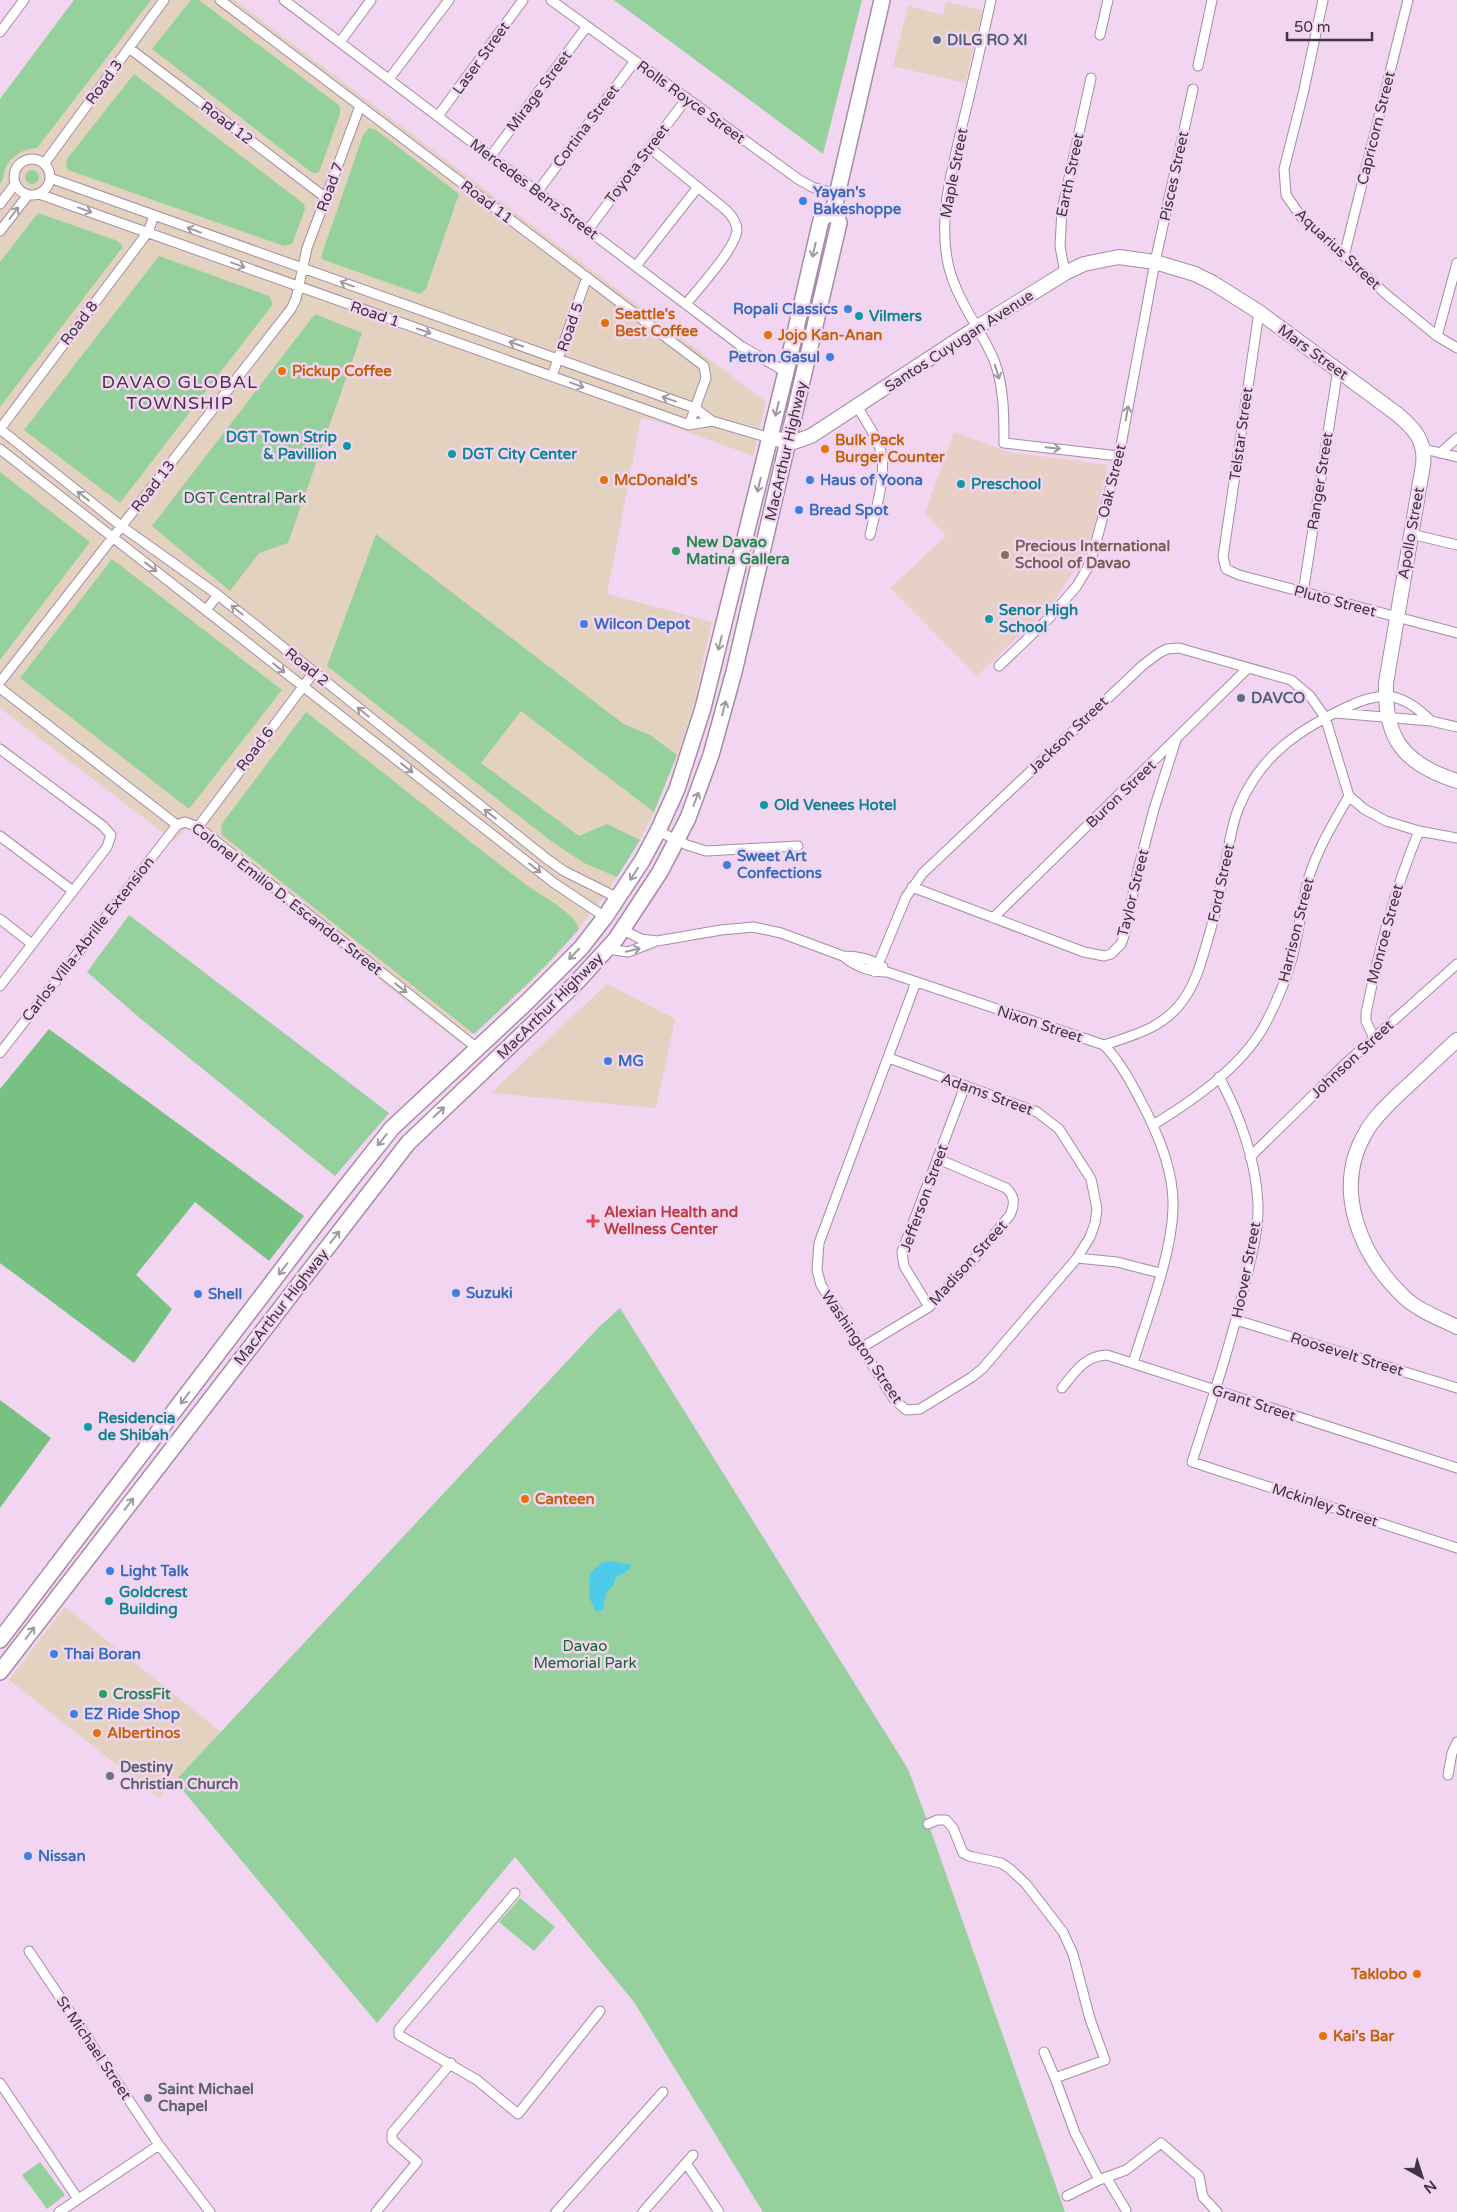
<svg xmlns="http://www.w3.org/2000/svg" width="1457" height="2212" font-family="'Varela Round',sans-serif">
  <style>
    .commercial { fill: #e4d2c1 }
    .education { fill: #e8d0c6 }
    .green { fill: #96d19d }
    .forest { fill: #77c182 }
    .water { fill: #4ecaea }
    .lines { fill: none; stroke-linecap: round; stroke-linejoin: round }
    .street-casing { stroke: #a68ca6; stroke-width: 11 }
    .secondary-casing { stroke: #a68ca6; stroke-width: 16 }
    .primary-casing { stroke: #a68ca6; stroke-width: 18 }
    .street { stroke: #fff; stroke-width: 9 }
    .secondary { stroke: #fff; stroke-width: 14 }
    .primary { stroke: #fff; stroke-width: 15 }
    .oneway { stroke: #9f9a9f }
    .service-dot { fill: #5c6f8a; stroke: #f1d5f1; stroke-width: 2 }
    .shop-dot { fill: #3f7fe0; stroke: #f1d5f1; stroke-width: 2 }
    .culture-dot { fill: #0f9aa8; stroke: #f1d5f1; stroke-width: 2 }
    .food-dot { fill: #e8710a; stroke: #f1d5f1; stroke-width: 2 }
    .leisure-dot { fill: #2e9e5b; stroke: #f1d5f1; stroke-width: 2 }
    .education-dot { fill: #8d6e63; stroke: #f1d5f1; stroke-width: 2 }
    .health-dot { fill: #e0444e; stroke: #f1d5f1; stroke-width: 2 }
    .worship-dot { fill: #6b7280; stroke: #f1d5f1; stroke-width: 2 }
    .labels { text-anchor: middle; stroke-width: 5; stroke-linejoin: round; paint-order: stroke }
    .service-label { font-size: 15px; font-weight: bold; fill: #4e5e75; stroke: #f1d5f1; text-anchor: start }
    .street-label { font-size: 15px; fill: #3f343f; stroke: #f1d5f1 }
    .shop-label { font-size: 15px; font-weight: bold; fill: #366cbe; stroke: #f1d5f1; text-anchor: start }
    .food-label { font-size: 15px; font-weight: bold; fill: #c56008; stroke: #f1d5f1; text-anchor: start }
    .culture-label { font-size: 15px; font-weight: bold; fill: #0d838f; stroke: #f1d5f1; text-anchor: start }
    .park-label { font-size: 15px; fill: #15652b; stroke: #f1d5f1 }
    .leisure-label { font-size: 15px; font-weight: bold; fill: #27864d; stroke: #f1d5f1; text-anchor: start }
    .education-label { font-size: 15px; font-weight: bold; fill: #785e54; stroke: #f1d5f1; text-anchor: start }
    .health-label { font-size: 15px; font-weight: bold; fill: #be3a42; stroke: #f1d5f1; text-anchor: start }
    .worship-label { font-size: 15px; font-weight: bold; fill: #5b616d; stroke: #f1d5f1; text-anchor: start }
    .quarter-label { font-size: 18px; letter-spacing: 1px; fill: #4a334a; stroke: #f1d5f1 }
  </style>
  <rect width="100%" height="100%" fill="#f1d5f1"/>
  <path class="commercial" d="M74,0H235L766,402L753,456L663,423L641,418L607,594L712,622L692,711L677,756L654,812L640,840L617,877L599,903L558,954L532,981L461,1044L187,828L174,841L0,708V99Z
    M946,2L983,10L965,83L893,66L908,6L943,15Z
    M607,984L675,1019L656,1108L491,1093Z
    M65,1607L221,1732L159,1798L9,1680Z"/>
  <path class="education" d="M954,432L1009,452L1108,465L1090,544L1077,566L1052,604L977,676L890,588L946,536L925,513Z"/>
  <path class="green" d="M74,0H151L37,148C22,149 8,157 4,173C3,178 3,180 0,184V99Z
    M191,0H199L340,106V114L319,172L314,173L311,172L152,49Z
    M614,0H862L823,154Z
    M134,74L304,204L305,209L292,244L284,246L68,170L66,166L67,159Z
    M369,128L375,129L459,194L426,289L420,294L324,260L321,257L363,135Z
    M25 177a7 7 0 1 1 14 0a7 7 0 1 1-14 0Z
    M38,213L118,241L122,245V248L0,407V262Z
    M159,256L269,296L273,304L120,503L24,430Z
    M315,314L362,333L288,543L259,553L230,591L152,526Z
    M0,472L90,542L0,660Z
    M376,534L613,716L624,724L650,735L677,755L654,812L521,711L481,763L579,836L607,824L640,840L617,877L584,863L551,841L327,666Z
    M112,559L282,690L189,809L20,678Z
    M306,712C379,769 451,827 525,884C538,894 576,913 579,929C546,967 511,1000 474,1034L222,835L221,827L224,821Z
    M129,915L389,1113L335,1176L141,1019L87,972Z
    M620,1308L908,1769L926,1817L1065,2212H763L634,2002L515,1857L377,2023L175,1781L599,1327Z
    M520,1898L555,1927L534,1951L499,1922Z
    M40,2162L65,2195L47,2209L22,2175Z"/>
  <path class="forest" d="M49,1029L304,1216L269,1261L195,1202L136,1275L172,1309L134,1363L0,1263V1089Z
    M0,1400L51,1438L0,1508Z"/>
  <path class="water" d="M611,1561L631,1565L630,1569L615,1578L614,1584L606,1593L603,1610L596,1612L589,1597L590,1573L601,1563Z"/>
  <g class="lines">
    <defs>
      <path id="street" d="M220,0L704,366L706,378L689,425
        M284,0L741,346L786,372
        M551,0L798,179L812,187L837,194
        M991,0C982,41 973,82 963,122C952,171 937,218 949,268C958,302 980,328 994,360C1004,386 1004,415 1004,443L1119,456
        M1323,0L1303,94L1284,169L1286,195L1302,218L1387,295L1437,336L1457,348
        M0,32L24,0
        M1100,35L1108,0
        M340,42L371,0
        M129,48L326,198
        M1198,66L1212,0
        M389,79L449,0
        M438,116L523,0
        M650,148L726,210C731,215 737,222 737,230C736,248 698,289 686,304
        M491,156L587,26
        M14 177a18 18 0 1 1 36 0a18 18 0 1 1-36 0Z
        M44,164L164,0
        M50,178L695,408L712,421L770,438
        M538,191L635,61
        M39,194L689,425L712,421
        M0,204L15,184
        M588,230L687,98
        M0,231L28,195
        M1344,256L1408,0
        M636,266L698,187
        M1065,273L1060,246L1062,210L1091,78
        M1259,312L1223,557L1226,569L1239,575L1457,633
        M1437,336L1457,263
        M552,376L587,277
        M857,406C866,422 880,440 882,458C885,480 875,513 870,535
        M0,429L121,526L218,595L547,859L564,871L618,898
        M0,429L148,232L154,216
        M0,449L554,883L605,917
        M1424,449L1457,457
        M1440,453L1457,438
        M1411,534L1457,545
        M1303,593L1338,369
        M206,610L218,595
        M999,666L1049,618L1076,587L1087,569L1094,550L1119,456L1155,262L1193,89
        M0,682L291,309L296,299L307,248L360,106
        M0,688L177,825
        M1336,713L1431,721L1457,727
        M0,749L103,826L111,835L107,847L0,986
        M198,827L314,672
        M658,831L687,845L706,851L798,846
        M0,836L73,891
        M912,887L1084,952L1104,956L1111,954L1121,944L1125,933L1137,874L1154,809L1176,740
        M993,918L1248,668
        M0,919L32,944
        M623,930L641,939L657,941L721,930L753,927L781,933L843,956C856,967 870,972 887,972L1104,1045C1123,1065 1134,1088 1147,1113C1161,1142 1174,1174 1173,1208C1172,1255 1147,1317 1133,1363
        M608,949L628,952L654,942
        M843,956C856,956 872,959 883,967
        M875,972L906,897L923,873L1143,665L1159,653L1167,649L1179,648L1291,680L1310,696L1325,717L1349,796L1364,809L1386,821L1419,831L1457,838
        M1374,1038L1366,1021V1013C1379,950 1394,891 1419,831
        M1104,1045C1135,1035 1165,1027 1184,999C1198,979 1203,955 1210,932C1216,910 1221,889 1225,866C1229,847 1231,826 1239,807C1260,756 1298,730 1347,707C1383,690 1402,692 1431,721
        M0,1053L177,825L185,822L198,827L477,1048
        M889,1058L1037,1112L1059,1129L1091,1179L1097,1209L1095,1223L1090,1237L1077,1258L983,1368L972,1377L920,1409L906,1410L894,1399L821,1285L817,1270L819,1243L916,982
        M1219,1077C1240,1115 1256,1161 1258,1204C1259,1230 1251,1258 1245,1283C1231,1344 1211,1403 1192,1462L1457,1548
        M1153,1125C1192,1101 1239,1069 1263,1028C1274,1008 1284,985 1291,962C1299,935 1301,905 1309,877C1318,848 1334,822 1349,796
        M1250,1157L1346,1063L1457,964
        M1077,1258L1117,1262L1160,1273
        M929,1307L904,1266L902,1252L965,1086
        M1236,1320L1457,1388
        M861,1348L929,1307L974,1259L1010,1215C1015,1204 1015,1196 1006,1188L938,1159
        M1062,1388C1075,1372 1084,1356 1107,1355L1457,1468
        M1448,1775L1452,1753L1457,1742
        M928,1824L937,1820H946L953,1828L963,1853L969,1856L1001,1863L1010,1869L1026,1884L1063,1932L1073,1954L1090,2019L1105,2060L1055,2078L1075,2133L1099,2180
        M515,1893L399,2029V2035L477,2080L518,2114L600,2011
        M29,1951L159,2145L210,2212
        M1044,2052L1055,2078
        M0,2083L78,2199
        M686,2163L719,2212
        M1106,2177L1126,2210
        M1067,2196L1099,2180L1126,2170L1161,2143L1199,2176L1203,2197L1217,2212
        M59,2212L159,2145
        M376,2212L417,2162L392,2140V2133L451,2063
        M556,2212L663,2092
        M643,2212L693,2155"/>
      <path id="secondary" d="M770,438L794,442L811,436L976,328L1065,273L1084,264L1119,257L1155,262L1195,274L1213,283L1259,312L1397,414C1414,428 1426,441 1423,465L1386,683C1384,739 1404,764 1457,781
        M1457,1040C1438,1057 1420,1075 1401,1092C1389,1104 1374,1117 1366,1132C1332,1189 1360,1255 1404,1297C1419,1311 1439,1318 1457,1327"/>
      <path id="primary" d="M0,1640L324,1214L392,1128L526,1003L581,948L605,917L642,861L658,831L677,789L703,708L786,372L821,220L834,208
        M0,1672L408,1143L576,983L616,939L660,872L688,818L711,755L734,672L839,223L834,208L882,0"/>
    </defs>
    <use href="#street" class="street-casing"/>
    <use href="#secondary" class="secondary-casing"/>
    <use href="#primary" class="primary-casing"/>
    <use href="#street" class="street"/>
    <use href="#secondary" class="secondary"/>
    <use href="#primary" class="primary"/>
  </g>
  <defs><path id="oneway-shaft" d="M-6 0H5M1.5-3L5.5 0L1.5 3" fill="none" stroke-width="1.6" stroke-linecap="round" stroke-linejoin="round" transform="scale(1.25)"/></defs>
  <g class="oneway">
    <use href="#oneway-shaft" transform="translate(85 210) rotate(20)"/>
    <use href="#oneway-shaft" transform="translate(14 213) rotate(-53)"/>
    <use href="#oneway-shaft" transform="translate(194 230) rotate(-160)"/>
    <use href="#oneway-shaft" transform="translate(814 250) rotate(103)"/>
    <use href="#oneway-shaft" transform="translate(238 265) rotate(20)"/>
    <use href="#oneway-shaft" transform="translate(347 284) rotate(-160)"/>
    <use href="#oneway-shaft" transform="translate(424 331) rotate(19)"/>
    <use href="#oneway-shaft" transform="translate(516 344) rotate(-161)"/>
    <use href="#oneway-shaft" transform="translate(997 372) rotate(73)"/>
    <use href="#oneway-shaft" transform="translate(577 385) rotate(20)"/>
    <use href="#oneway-shaft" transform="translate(669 399) rotate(-160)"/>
    <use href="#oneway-shaft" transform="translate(777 409) rotate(104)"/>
    <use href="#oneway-shaft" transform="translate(1127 413) rotate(-80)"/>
    <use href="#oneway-shaft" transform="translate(1053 448) rotate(6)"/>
    <use href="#oneway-shaft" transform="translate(759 485) rotate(104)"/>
    <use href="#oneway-shaft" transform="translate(83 496) rotate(-142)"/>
    <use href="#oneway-shaft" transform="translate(151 567) rotate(38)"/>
    <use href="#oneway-shaft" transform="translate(237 610) rotate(-141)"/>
    <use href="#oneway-shaft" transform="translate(720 643) rotate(104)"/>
    <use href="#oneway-shaft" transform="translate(279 668) rotate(38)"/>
    <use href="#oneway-shaft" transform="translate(724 708) rotate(-75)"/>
    <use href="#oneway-shaft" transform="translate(363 712) rotate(-141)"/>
    <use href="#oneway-shaft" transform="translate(407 768) rotate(38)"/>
    <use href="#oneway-shaft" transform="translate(696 799) rotate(-69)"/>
    <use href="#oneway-shaft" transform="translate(490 814) rotate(-142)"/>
    <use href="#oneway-shaft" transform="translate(535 868) rotate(38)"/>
    <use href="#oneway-shaft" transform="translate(634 874) rotate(123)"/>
    <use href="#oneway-shaft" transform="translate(633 950) rotate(-13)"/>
    <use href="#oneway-shaft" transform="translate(574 954) rotate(134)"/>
    <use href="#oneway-shaft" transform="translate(401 988) rotate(38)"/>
    <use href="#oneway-shaft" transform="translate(439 1112) rotate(-43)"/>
    <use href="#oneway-shaft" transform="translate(382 1140) rotate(129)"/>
    <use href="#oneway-shaft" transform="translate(335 1237) rotate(-52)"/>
    <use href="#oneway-shaft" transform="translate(283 1269) rotate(127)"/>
    <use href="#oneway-shaft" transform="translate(185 1398) rotate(127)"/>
    <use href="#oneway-shaft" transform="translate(129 1504) rotate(-52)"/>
    <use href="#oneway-shaft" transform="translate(30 1633) rotate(-53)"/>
  </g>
  <g class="service-dot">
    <circle cx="937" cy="40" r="5"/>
    <circle cx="1241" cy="698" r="5"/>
  </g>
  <g class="shop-dot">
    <circle cx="803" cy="201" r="5"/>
    <circle cx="848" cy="309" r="5"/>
    <circle cx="830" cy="357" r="5"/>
    <circle cx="810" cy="480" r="5"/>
    <circle cx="799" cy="510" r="5"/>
    <circle cx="584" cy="624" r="5"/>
    <circle cx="727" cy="865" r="5"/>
    <circle cx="608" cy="1061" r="5"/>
    <circle cx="456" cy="1293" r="5"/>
    <circle cx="198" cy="1294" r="5"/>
    <circle cx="110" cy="1571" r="5"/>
    <circle cx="54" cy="1654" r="5"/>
    <circle cx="74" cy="1714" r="5"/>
    <circle cx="28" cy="1856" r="5"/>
  </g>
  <g class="culture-dot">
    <circle cx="859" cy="316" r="5"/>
    <circle cx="347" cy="446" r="5"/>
    <circle cx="452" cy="454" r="5"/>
    <circle cx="961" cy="484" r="5"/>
    <circle cx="989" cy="619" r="5"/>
    <circle cx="764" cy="805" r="5"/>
    <circle cx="88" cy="1427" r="5"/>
    <circle cx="109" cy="1601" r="5"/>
  </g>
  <g class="food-dot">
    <circle cx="605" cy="323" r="5"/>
    <circle cx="768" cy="335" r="5"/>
    <circle cx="282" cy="371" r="5"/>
    <circle cx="825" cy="449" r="5"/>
    <circle cx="604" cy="480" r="5"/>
    <circle cx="525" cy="1499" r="5"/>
    <circle cx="97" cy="1733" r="5"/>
    <circle cx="1417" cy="1974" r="5"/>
    <circle cx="1323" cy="2036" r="5"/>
  </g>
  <g class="leisure-dot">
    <circle cx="676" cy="551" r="5"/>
    <circle cx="103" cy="1694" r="5"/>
  </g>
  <circle class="education-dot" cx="1005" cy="555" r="5"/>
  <path class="health-dot" d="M590.5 1213.5h5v5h5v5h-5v5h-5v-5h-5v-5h5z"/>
  <g class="worship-dot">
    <circle cx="110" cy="1776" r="5"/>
    <circle cx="148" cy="2098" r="5"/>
  </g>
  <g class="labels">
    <g class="service-label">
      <text x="947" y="45">DILG RO XI</text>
      <text x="1251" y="703">DAVCO</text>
    </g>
    <g class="street-label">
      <text transform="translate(481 58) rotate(-54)" y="5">Laser Street</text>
      <text transform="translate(104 82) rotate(-54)" y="5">Road 3</text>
      <text transform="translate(539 91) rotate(-53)" y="5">Mirage Street</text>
      <text transform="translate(691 102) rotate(36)" y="5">Rolls Royce Street</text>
      <text transform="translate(227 123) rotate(37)" y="5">Road 12</text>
      <text transform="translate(586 126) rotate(-53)" y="5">Cortina Street</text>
      <text transform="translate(1376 128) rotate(-76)" y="5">Capricorn Street</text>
      <text transform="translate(637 164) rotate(-53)" y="5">Toyota Street</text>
      <text transform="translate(954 173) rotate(-79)" y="5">Maple Street</text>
      <text transform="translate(1070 175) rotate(-78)" y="5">Earth Street</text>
      <text transform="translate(1174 176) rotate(-78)" y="5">Pisces Street</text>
      <text transform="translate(330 187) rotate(-70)" y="5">Road 7</text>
      <text transform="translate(534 189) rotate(37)" y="5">Mercedes Benz Street</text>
      <text transform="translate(487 202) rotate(37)" y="5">Road 11</text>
      <text transform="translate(1338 249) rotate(43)" y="5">Aquarius Street</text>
      <text transform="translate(375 314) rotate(19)" y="5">Road 1</text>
      <text transform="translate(79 323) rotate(-53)" y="5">Road 8</text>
      <text transform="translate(570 327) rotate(-71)" y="5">Road 5</text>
      <text transform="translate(959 341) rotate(-33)" y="5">Santos Cuyugan Avenue</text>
      <text transform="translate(1313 352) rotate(36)" y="5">Mars Street</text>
      <text transform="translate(1241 434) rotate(-82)" y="5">Telstar Street</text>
      <text transform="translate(786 451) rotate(-77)" y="5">MacArthur Highway</text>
      <text transform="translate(1112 481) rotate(-76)" y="5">Oak Street</text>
      <text transform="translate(1320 481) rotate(-81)" y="5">Ranger Street</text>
      <text transform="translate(153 486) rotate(-52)" y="5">Road 13</text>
      <text transform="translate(1411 533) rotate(-80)" y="5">Apollo Street</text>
      <text transform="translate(1335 601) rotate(15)" y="5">Pluto Street</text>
      <text transform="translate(307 667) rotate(39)" y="5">Road 2</text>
      <text transform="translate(1068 735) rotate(-44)" y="5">Jackson Street</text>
      <text transform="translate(255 749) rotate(-53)" y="5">Road 6</text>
      <text transform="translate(1121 794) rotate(-44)" y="5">Buron Street</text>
      <text transform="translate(1221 883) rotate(-78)" y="5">Ford Street</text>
      <text transform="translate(1133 893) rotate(-76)" y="5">Taylor Street</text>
      <text transform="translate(287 899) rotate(38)" y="5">Colonel Emilio D. Escandor Street</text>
      <text transform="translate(1296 930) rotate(-76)" y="5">Harrison Street</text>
      <text transform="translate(1385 934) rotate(-75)" y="5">Monroe Street</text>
      <text transform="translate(88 939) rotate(-52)" y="5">Carlos Villa-Abrille Extension</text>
      <text transform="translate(550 1006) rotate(-45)" y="5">MacArthur Highway</text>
      <text transform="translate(1040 1024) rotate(18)" y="5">Nixon Street</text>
      <text transform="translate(1352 1059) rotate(-43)" y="5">Johnson Street</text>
      <text transform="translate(987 1094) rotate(20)" y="5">Adams Street</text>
      <text transform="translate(924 1198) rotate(-70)" y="5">Jefferson Street</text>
      <text transform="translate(968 1263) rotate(-48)" y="5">Madison Street</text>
      <text transform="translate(1246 1270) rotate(-79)" y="5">Hoover Street</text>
      <text transform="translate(281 1307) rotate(-52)" y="5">MacArthur Highway</text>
      <text transform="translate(862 1347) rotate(56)" y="5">Washington Street</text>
      <text transform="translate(1347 1354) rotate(17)" y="5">Roosevelt Street</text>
      <text transform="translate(1254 1403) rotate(18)" y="5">Grant Street</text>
      <text transform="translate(1325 1505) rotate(18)" y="5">Mckinley Street</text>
      <text transform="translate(94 2048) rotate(56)" y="5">St Michael Street</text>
    </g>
    <g class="shop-label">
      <text x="813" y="197">Yayan's<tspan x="813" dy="17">Bakeshoppe</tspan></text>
      <text x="838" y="314" text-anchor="end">Ropali Classics</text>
      <text x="820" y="362" text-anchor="end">Petron Gasul</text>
      <text x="820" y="485">Haus of Yoona</text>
      <text x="809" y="515">Bread Spot</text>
      <text x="594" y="629">Wilcon Depot</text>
      <text x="737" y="861">Sweet Art<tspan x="737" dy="17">Confections</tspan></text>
      <text x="618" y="1066">MG</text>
      <text x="466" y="1298">Suzuki</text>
      <text x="208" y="1299">Shell</text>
      <text x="120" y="1576">Light Talk</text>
      <text x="64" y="1659">Thai Boran</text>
      <text x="84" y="1719">EZ Ride Shop</text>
      <text x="38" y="1861">Nissan</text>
    </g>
    <g class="food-label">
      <text x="615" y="319">Seattle's<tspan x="615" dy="17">Best Coffee</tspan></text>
      <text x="778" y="340">Jojo Kan-Anan</text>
      <text x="292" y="376">Pickup Coffee</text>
      <text x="835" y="445">Bulk Pack<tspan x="835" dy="17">Burger Counter</tspan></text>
      <text x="614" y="485">McDonald's</text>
      <text x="535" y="1504">Canteen</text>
      <text x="107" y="1738">Albertinos</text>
      <text x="1407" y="1979" text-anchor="end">Taklobo</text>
      <text x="1333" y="2041">Kai's Bar</text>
    </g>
    <g class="culture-label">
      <text x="869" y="321">Vilmers</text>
      <text x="337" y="442" text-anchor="end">DGT Town Strip<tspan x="337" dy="17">&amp; Pavillion</tspan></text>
      <text x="462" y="459">DGT City Center</text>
      <text x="971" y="489">Preschool</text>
      <text x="999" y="615">Senor High<tspan x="999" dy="17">School</tspan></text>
      <text x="774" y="810">Old Venees Hotel</text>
      <text x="98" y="1423">Residencia<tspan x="98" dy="17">de Shibah</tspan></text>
      <text x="119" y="1597">Goldcrest<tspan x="119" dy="17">Building</tspan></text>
    </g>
    <g class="park-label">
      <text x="245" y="503">DGT Central Park</text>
      <text x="585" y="1651">Davao<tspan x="585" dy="17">Memorial Park</tspan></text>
    </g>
    <g class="leisure-label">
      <text x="686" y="547">New Davao<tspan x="686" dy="17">Matina Gallera</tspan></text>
      <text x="113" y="1699">CrossFit</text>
    </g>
    <g class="education-label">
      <text x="1015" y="551">Precious International<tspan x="1015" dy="17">School of Davao</tspan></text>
    </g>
    <g class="health-label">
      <text x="604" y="1217">Alexian Health and<tspan x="604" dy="17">Wellness Center</tspan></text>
    </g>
    <g class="worship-label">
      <text x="120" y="1772">Destiny<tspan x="120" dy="17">Christian Church</tspan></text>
      <text x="158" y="2094">Saint Michael<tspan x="158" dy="17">Chapel</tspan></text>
    </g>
    <g class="quarter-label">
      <text x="180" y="388">DAVAO GLOBAL<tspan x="180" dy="21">TOWNSHIP</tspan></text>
    </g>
  </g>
  <g transform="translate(1422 2177) rotate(141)" stroke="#f1d5f1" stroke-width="4" paint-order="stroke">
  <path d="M0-4L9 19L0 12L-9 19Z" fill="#3f343f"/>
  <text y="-8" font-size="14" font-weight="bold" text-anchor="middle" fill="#3f343f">N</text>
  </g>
  <path d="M1287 32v8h85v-8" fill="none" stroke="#3f343f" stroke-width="2.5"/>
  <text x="1294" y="32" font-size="15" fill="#3f343f" stroke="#f1d5f1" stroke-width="4" paint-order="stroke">50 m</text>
</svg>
